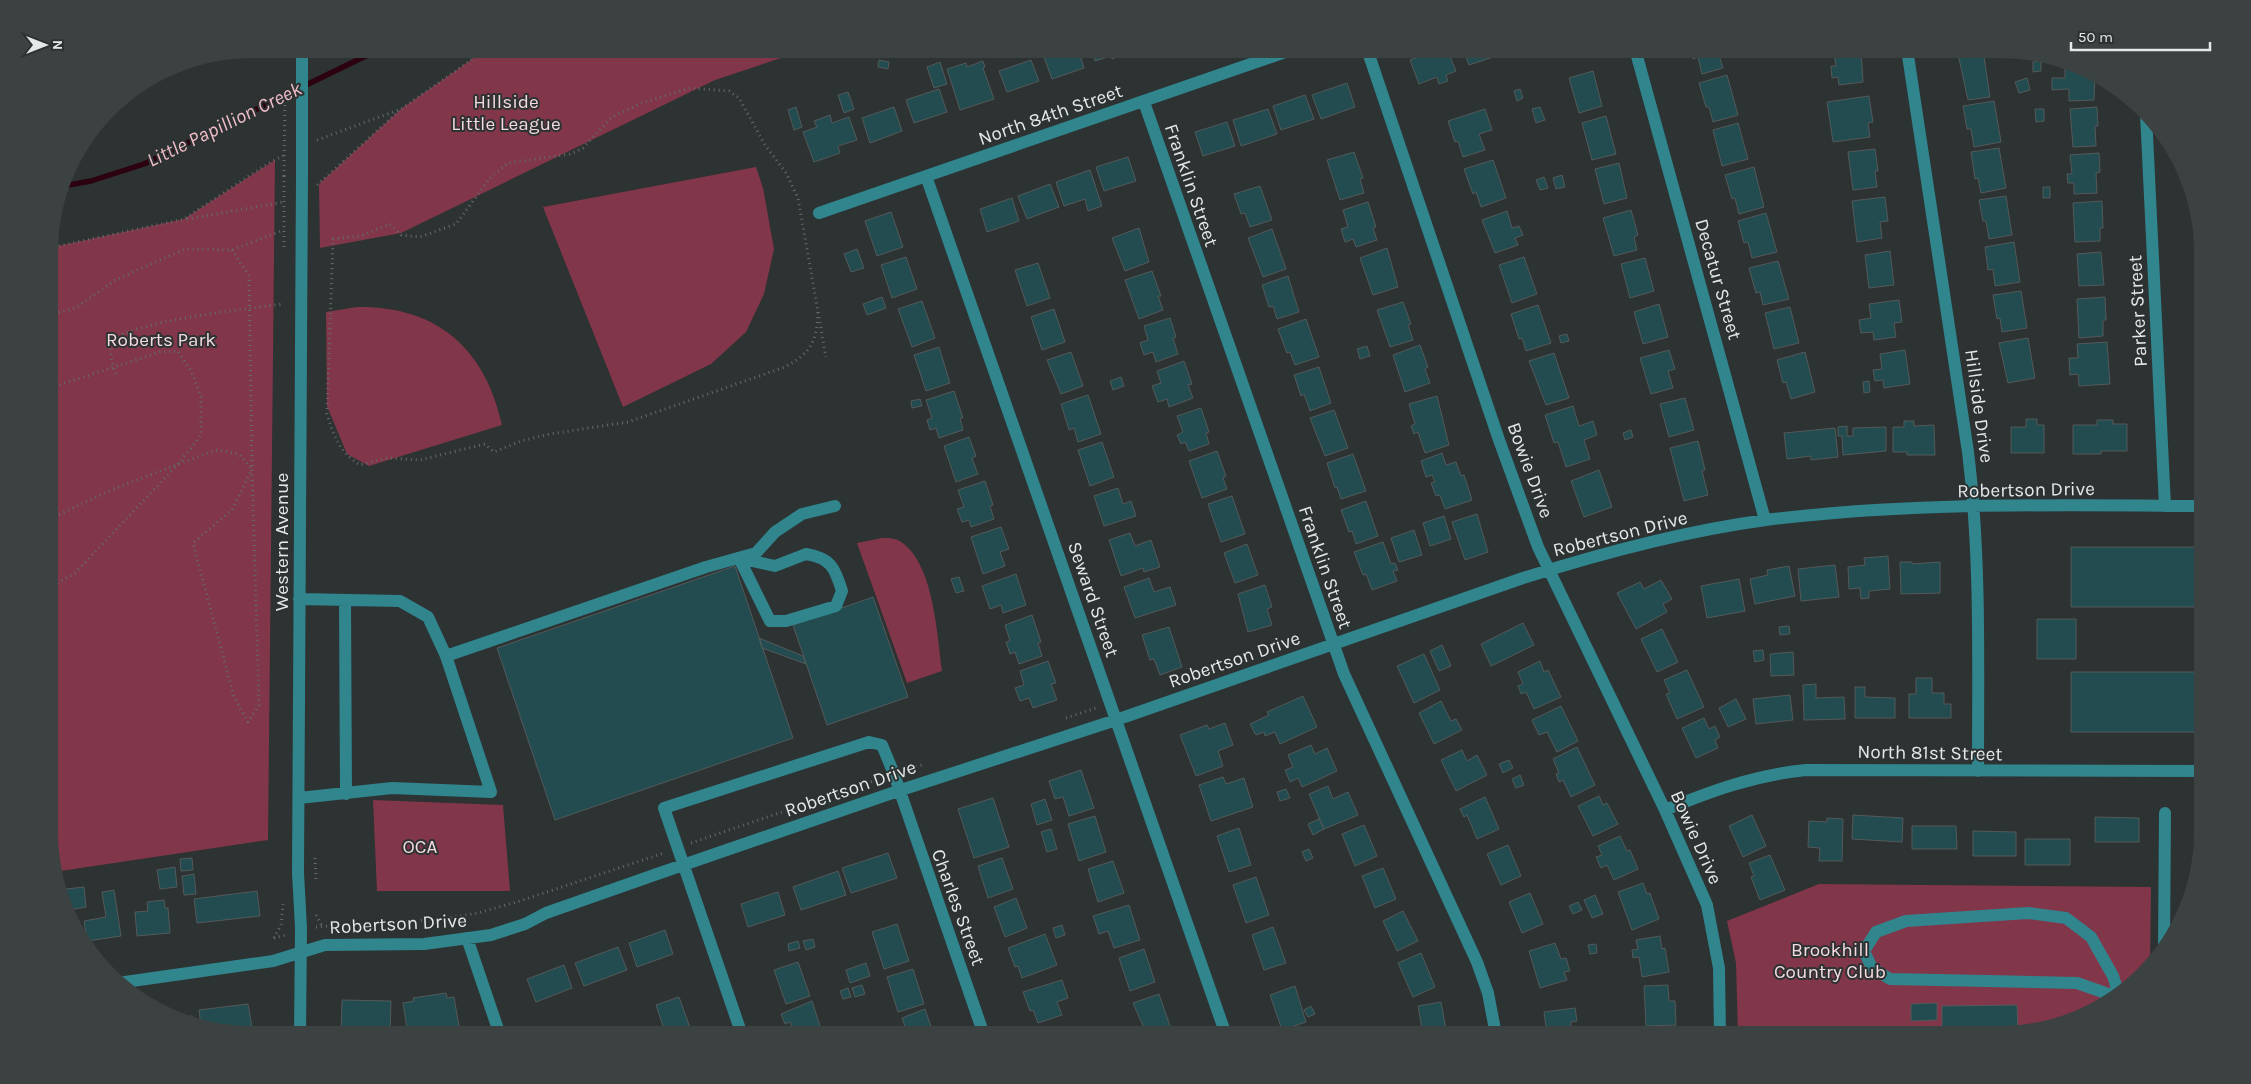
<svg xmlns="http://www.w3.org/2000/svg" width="2251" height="1084" font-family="Karla,sans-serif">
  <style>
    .green { fill: #82364a }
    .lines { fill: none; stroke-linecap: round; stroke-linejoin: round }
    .stream { stroke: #2c0210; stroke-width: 5.5 }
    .building { fill: #224c50; stroke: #54595a }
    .path { stroke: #656a6a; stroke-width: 3; stroke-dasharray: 1 4; stroke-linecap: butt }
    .minor { stroke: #31858d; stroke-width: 12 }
    .path-bridge { stroke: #656a6a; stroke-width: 3; stroke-dasharray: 1 4; stroke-linecap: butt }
    .minor-bridge { stroke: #31858d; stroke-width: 12 }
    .labels { text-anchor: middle; stroke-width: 4; stroke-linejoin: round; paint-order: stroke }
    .park-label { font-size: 19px; fill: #f4dade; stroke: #2d3233 }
    .street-label { font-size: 19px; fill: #e5e8e8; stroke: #2d3233 }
    .water-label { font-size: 20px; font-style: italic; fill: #f1bfc8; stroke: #2d3233 }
  </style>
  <rect width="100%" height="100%" fill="#2d3233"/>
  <path class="green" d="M483,49H808L715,80L401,233L320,248L319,184L401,109L471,60Z
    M275,160L268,840L54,872L51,859L49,248L184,219Z
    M756,167L763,188L774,249L764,294L746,332L711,364L623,407L543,207Z
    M357,307C437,306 485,348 502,425L369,466L347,454L327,406L326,312Z
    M882,538C890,538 897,538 904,544C934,568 937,635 942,671L907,683L857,543Z
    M373,800L503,805L510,891H377Z
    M1819,884L2151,887L2150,968L2112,1001L2065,1024L2013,1035H1738L1736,963L1727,921Z"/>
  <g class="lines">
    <path class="stream" d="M63,186L91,181L144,164L380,49"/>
  </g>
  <path class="building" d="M1023,49H1036L1037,52L1025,56Z
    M1041,49H1078L1084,68L1052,79Z
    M1091,49H1131V50L1112,59L1111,56L1095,61Z
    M1447,49L1456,71L1446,75L1448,81L1439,84L1437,77L1419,84L1410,60L1435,51L1436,53Z
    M1463,49H1501L1502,54L1469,65Z
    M1690,49H1717L1723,68L1702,74L1698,57L1693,59Z
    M1833,49H1861L1863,82L1839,85L1838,77L1832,78L1831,66H1836Z
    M1983,50L1990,97L1968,100L1958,54Z
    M879,60L889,62L888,69L878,67Z
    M1031,60L1039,81L1007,92L999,71Z
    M983,61L985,67L983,68L994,99L960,110L947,69L966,63L967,67Z
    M2041,61V71L2033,72V62Z
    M940,62L947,84L934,88L927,67Z
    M2065,62L2077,64L2095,75L2094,100L2069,101V89L2052,90V78H2065Z
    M1593,71L1602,106L1579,113L1569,78Z
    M1727,75L1738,115L1713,122L1709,107H1706L1699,83Z
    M2027,78L2030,90L2019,93L2015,82Z
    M1347,83L1355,107L1321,119L1312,95Z
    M939,89L947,112L914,123L906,100Z
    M1520,89L1523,98L1517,101L1514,91Z
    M848,92L854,109L844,113L838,95Z
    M1305,95L1314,119L1281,130L1273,106Z
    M1869,96L1873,122L1868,123L1870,137L1833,142L1827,102Z
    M1994,101L2001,142L1974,147L1971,129H1967L1963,106Z
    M796,107L802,127L794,130L788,110Z
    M894,107L902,131L870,143L862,118Z
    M1540,107L1545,120L1536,123L1532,109Z
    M2097,107L2098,126H2095L2096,146L2073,147L2070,109Z
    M1268,109L1277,134L1241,146L1233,120Z
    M1485,109L1492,130L1479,134L1485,150L1463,157L1458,141L1455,142L1448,121Z
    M2035,109H2044V121L2036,122Z
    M830,115L832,123L849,117L857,140L838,146L840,153L814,162L803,132L817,127L814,121Z
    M1606,116L1616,154L1592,160L1582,123Z
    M1227,122L1235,146L1203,156L1195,132Z
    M1738,123L1748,159L1722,166L1713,130Z
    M1999,148L2006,188L1981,193L1978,178L1975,179L1971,152Z
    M1875,149L1878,171H1875L1877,187L1853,190L1848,152Z
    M1354,152L1363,178L1360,179L1364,193L1340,200L1327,160Z
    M2099,153L2100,172L2096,173L2097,193L2074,194V183H2068L2067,174H2072L2070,155Z
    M1128,157L1136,181L1104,191L1096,167Z
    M1493,160L1506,198L1481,207L1476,192L1473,194L1464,169Z
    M1619,163L1627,198L1604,204L1595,169Z
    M1754,167L1764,207L1739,214L1735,198L1732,199L1725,175Z
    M1090,170L1102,206L1088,211L1085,199L1064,206L1056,182Z
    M1562,175L1565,187L1556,189L1553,178Z
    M1544,177L1548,188L1540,190L1536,180Z
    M1050,184L1059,207L1027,219L1018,196Z
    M1260,186L1272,220L1250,227L1245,213L1241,214L1234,194Z
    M2043,187H2050V198H2043Z
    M2006,196L2012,235L1989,239L1986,221H1983L1979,200Z
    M1885,197L1888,221L1880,222L1882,238L1857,242L1852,201Z
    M1012,198L1019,221L987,232L980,209Z
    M2102,201L2103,228H2100V241L2075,242L2073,203Z
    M1368,202L1376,227L1373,228L1377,240L1356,247L1353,239L1345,242L1341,229L1348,227L1343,210Z
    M1631,210L1638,235L1634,237L1637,250L1614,256L1603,218Z
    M1507,211L1512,228L1519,226L1523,235L1515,238L1518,245L1495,253L1482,220Z
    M891,212L903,247L877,256L865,221Z
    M1766,213L1777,252L1752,258L1748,242L1744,243L1738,221Z
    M1139,228L1149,262L1125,271L1112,238Z
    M1272,229L1286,269L1263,277L1248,238Z
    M2014,242L2020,282L1995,286L1993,269L1988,270L1985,247Z
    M1387,248L1398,287L1373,295L1360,258Z
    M857,249L864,268L851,272L844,254Z
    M1890,251L1894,285L1869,288L1865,255Z
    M2101,252L2104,285L2079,286L2077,254Z
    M906,257L917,289L892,298L881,265Z
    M1524,257L1537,294L1512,303L1499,265Z
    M1645,258L1654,291L1630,298L1621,264Z
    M1778,261L1789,299L1763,305L1760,292L1756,293L1749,268Z
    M1038,263L1050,298L1027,306L1015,270Z
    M1152,271L1161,296H1158L1163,310L1139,319L1125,280Z
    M1288,276L1299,312L1277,319L1273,306L1269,307L1262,285Z
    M2021,291L2027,328L2002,332L2000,318L1997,319L1993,295Z
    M882,297L886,308L867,315L863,304Z
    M2105,297L2106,320H2103V336L2079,338L2077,299Z
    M1899,300L1902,322L1894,323L1896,337L1874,340L1873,332L1861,333L1859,320L1871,318L1869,304Z
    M922,301L935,338L912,347L898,309Z
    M1403,302L1411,324L1408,325L1413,340L1390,347L1377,310Z
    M1659,304L1668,337L1643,344L1634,312Z
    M1538,305L1551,343L1526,351L1522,338L1519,339L1511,314Z
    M1790,307L1799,343L1774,349L1765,313Z
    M1054,309L1065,342L1042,350L1031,317Z
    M1170,318L1176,337L1173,338L1178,354L1156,362L1153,352L1144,355L1140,343L1148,340L1144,326Z
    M1306,319L1319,357L1295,365L1290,352L1287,353L1278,329Z
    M1567,334L1569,341L1561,343L1559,336Z
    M2028,338L2035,378L2008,383L1999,343Z
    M2107,342L2110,384L2079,386L2078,374L2070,375L2069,358H2078L2077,344Z
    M1420,345L1428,367L1425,369L1430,383L1405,392L1393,355Z
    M1367,346L1370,356L1360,359L1357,349Z
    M939,347L950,383L926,391L914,355Z
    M1669,350L1675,369L1668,371L1673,388L1651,394L1640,358Z
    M1905,350L1910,384L1884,388L1883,380L1875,381L1873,370L1882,369L1880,354Z
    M1071,352L1083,386L1061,394L1047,360Z
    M1805,352L1815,392L1791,399L1786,382L1783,383L1777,360Z
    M1554,353L1569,398L1546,405L1529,361Z
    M1184,361L1192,384L1188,385L1193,398L1169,407L1167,399L1158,402L1152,386L1161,383L1157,371Z
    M1319,367L1331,403L1310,411L1304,394L1301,396L1294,375Z
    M1121,377L1124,386L1113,390L1110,381Z
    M1869,381L1870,392L1864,393L1863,382Z
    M954,391L963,418H960L963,430L939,438L936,428L930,430L927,420L932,418L926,400Z
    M1088,395L1101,434L1078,442L1074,428L1069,430L1061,404Z
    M1437,396L1449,445L1425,453L1418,432L1414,434L1411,426L1415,424L1409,404Z
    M1685,398L1694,430L1669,437L1660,404Z
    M920,399L922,406L912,408L911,401Z
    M1573,406L1579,426L1593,421L1597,435L1584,440L1590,459L1566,467L1558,442L1554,443L1545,415Z
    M1201,408L1209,432L1206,433L1209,444L1189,451L1185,442L1181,444L1177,435L1183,432L1177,416Z
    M1334,410L1348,448L1325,456L1310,418Z
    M2026,419H2037V425H2044V453H2011V427H2026Z
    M2097,420H2113V424H2127V451H2101V454H2073V425H2097Z
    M1904,421H1914V426L1934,425L1935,455H1907V452H1893V427H1904Z
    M1847,426V436H1853V428L1886,427V451L1843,455L1842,436H1838V427Z
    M1835,428L1838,457L1811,460V456L1787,459L1784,433Z
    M1631,430L1633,437L1625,440L1623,433Z
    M969,437L976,456L972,458L978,474L956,482L944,446Z
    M1698,441L1705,470L1702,471L1708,495L1684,501L1670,448Z
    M1102,442L1114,477L1090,486L1078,450Z
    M1217,451L1226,476L1223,478L1227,489L1202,498L1189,461Z
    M1442,453L1446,465L1456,462L1461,476L1464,475L1472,500L1445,509L1440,495L1436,496L1431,483L1435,482L1432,475L1426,477L1421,461Z
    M1353,454L1366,491L1341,499L1337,487L1335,488L1327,463Z
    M1599,470L1612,507L1584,517L1571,481Z
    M985,481L993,505L990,506L994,519L971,527L969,520L962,522L957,509L964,507L958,490Z
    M1118,488L1123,504L1131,501L1136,516L1104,526L1094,496Z
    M1232,496L1245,534L1221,542L1208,504Z
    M1366,501L1378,536L1356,544L1352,531L1349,532L1341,510Z
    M1477,514L1488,552L1465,560L1452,522Z
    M1444,516L1451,539L1430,546L1423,523Z
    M1001,527L1009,549L1000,552L1005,566L983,574L971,537Z
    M1414,530L1422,555L1399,562L1391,538Z
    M1130,533L1135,546L1151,540L1160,567L1144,572L1143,568L1121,576L1109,540Z
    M1383,542L1391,564L1395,563L1398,570L1393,571L1397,581L1372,590L1366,574L1363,575L1354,552Z
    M1247,544L1258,575L1235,583L1224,553Z
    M2071,547H2201L2202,607H2071Z
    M1888,556L1890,589L1869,591V598L1861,599L1860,588L1849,589L1848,567L1865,565L1864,558Z
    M1900,562H1912V564L1940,562V593L1901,594Z
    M1835,565L1839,597L1801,601L1798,569Z
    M735,566L793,738L555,820L497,648Z
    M1789,566L1795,596L1755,604L1750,579L1768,575L1767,570Z
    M1016,574L1026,605L1003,613L1001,605L990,609L982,586Z
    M959,577L964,591L956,593L951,579Z
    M1149,578L1154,592L1170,587L1176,605L1135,618L1124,587Z
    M1739,579L1745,611L1707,618L1701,586Z
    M1661,580L1672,599L1663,604L1667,612L1636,629L1617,593L1640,582L1644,589Z
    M1265,585L1272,607L1267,609L1272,625L1248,632L1238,594Z
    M873,597L908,697L827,725L793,625Z
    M1032,615L1041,642L1038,643L1042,656L1019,664L1015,652L1010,654L1006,642L1010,641L1005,625Z
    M2037,619H2076V659H2037Z
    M1523,623L1534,645L1491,666L1481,644Z
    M1789,626L1790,634L1780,635L1779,627Z
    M1169,627L1182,667L1160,675L1154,659L1150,660L1142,635Z
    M1662,629L1678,662L1657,672L1641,639Z
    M759,638L803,656L806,664L762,648Z
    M1442,645L1451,666L1439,671L1430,651Z
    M1763,650L1764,660L1755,662L1753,651Z
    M1793,652L1794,675L1771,676L1770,654Z
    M1424,654L1440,690L1414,703L1397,666Z
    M1048,661L1056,683L1051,684L1057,700L1033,708L1029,698L1020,701L1015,688L1024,685L1020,671Z
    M1540,661L1544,672L1548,670L1561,697L1534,709L1526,692L1521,694L1518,686L1523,684L1518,672Z
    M1687,670L1704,707L1677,719L1666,694L1670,693L1664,680Z
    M2071,672H2202V732H2071Z
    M1916,678H1932V693H1944V704H1951V718H1909V694H1916Z
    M1816,684V698L1844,697L1845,719L1804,720L1803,685Z
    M1855,687H1865V697L1895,698V718H1855Z
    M1790,695L1793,720L1756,724L1753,699Z
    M1303,696L1317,727L1280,744L1275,732L1265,736L1264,732L1256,735L1250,724L1269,715L1267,712Z
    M1736,699L1746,719L1728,727L1719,708Z
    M1441,701L1451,721L1456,719L1462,730L1434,744L1419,713Z
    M1561,706L1578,741L1557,752L1547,732L1539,735L1532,720Z
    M1704,718L1709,729L1715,726L1720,737L1715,740L1718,748L1696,758L1682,728Z
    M1225,723L1233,745L1218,751L1223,766L1196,776L1180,735L1207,725L1209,729Z
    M1311,745L1315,754L1327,748L1337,771L1302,787L1298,778L1290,782L1285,770L1293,767L1288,755Z
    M1577,747L1595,785L1571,797L1563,780L1559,782L1556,774L1559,773L1553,759Z
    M1462,750L1467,761L1477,755L1487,775L1456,791L1441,760Z
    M1509,760L1513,768L1503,773L1499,764Z
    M1081,770L1094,808L1069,816L1063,797L1055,799L1049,781Z
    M1520,775L1524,785L1516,788L1512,779Z
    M1223,777L1226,784L1244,778L1253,807L1211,821L1199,785Z
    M1328,786L1333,799L1348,792L1358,815L1324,829L1309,794Z
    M1286,789L1290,798L1280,801L1277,792Z
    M1599,796L1603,805L1607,803L1618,824L1593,836L1578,806Z
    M1485,797L1499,829L1477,839L1467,815L1464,817L1460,809Z
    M993,798L1009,847L974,858L958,809Z
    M1045,799L1052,820L1037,825L1031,804Z
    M1752,815L1766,846L1743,857L1729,826Z
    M1853,815L1903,818L1902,842L1852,839Z
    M1095,816L1106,852L1079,861L1068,824Z
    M2095,817L2139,818V842H2095Z
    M1827,818L1843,819L1842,861H1819L1820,848L1808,847L1809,821L1827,822Z
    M1319,819L1324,829L1313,835L1308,824Z
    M1364,825L1377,856L1355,866L1342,834Z
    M1912,826H1956L1957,849H1912Z
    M1239,828L1251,865L1229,872L1217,836Z
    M1051,829L1057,849L1047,852L1041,832Z
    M1973,831L2016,832V856H1973Z
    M1620,836L1627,851L1630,850L1638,869L1614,880L1607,865L1601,868L1596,857L1602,855L1598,846Z
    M2025,839H2070V865H2025Z
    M1508,845L1521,876L1501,885L1487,854Z
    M1309,849L1313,858L1306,861L1302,852Z
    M888,853L897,878L851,893L842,868Z
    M1770,855L1785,890L1760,900L1751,877L1754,876L1749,863Z
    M192,858L193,870L181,871L180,859Z
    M1002,858L1013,889L988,898L978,866Z
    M1113,861L1124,893L1098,902L1088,869Z
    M175,867L177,887L160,889L157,870Z
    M1383,868L1396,899L1375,908L1362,876Z
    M838,871L846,895L801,910L793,887Z
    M194,874L196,894L184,895L182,876Z
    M1256,877L1269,915L1246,923L1233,885Z
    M1643,883L1647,894L1650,893L1659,919L1632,930L1618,892Z
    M84,887L86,907L68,910L66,889Z
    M114,890L121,936L87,941L84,921L106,917L102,892Z
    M257,891L260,916L197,923L194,899Z
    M778,892L785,915L748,927L741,904Z
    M1530,893L1543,924L1522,933L1509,902Z
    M1595,895L1603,914L1592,918L1584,900Z
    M1016,898L1027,928L1005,937L994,907Z
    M164,900L165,908H168L170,933L137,936L135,912L148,911L147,902Z
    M1578,902L1582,910L1573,914L1569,906Z
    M1129,905L1140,940L1114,948L1108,931L1099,934L1093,916Z
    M1403,911L1418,941L1397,951L1383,921Z
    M897,924L909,961L884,969L872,932Z
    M1062,925L1065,935L1056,938L1053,928Z
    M1273,927L1286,963L1264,970L1252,935Z
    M665,930L673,954L637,967L629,943Z
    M1045,934L1057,965L1022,978L1018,966L1015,967L1008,948Z
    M1660,936L1662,949L1665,948L1669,972L1642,977L1639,957L1633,958L1632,950L1638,949L1636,940Z
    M813,939L815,947L806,950L803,941Z
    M798,941L800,948L789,951L788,944Z
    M1555,943L1561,959L1566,958L1570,971L1564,972L1567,980L1540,988L1529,951Z
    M1596,944L1597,953L1590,954L1588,945Z
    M618,947L627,970L584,986L575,963Z
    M1144,949L1155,982L1130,991L1119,958Z
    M1421,953L1435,987L1413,997L1398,963Z
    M798,962L810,996L786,1004L774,970Z
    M866,963L870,976L850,983L846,970Z
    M564,965L572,988L536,1002L527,979Z
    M913,969L924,1004L898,1012L887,977Z
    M1062,980L1068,998L1057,1002L1062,1015L1038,1023L1033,1010L1030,1011L1023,992Z
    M862,985L865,994L855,997L852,988Z
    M1668,985L1669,1001H1675L1676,1025L1646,1026L1644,986Z
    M1295,986L1306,1022L1282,1030L1270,995Z
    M848,988L851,997L843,999L840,991Z
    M446,993L447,998L454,997L460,1032L451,1033V1035H408L403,1003L414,1001L413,998Z
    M1159,994L1171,1029L1147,1035L1133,1003Z
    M679,997L692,1033L666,1035L656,1005Z
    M342,1000L391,1001L390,1035H341Z
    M812,1001L823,1035H795L790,1022L785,1024L781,1014Z
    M1441,1002L1447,1035H1423L1418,1006Z
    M1937,1003V1020L1911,1021V1004Z
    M248,1004L252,1027L229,1031L201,1025L199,1010Z
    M2017,1005L2018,1034L1942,1035V1006Z
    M1311,1006L1315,1014L1308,1017L1304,1010Z
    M1575,1008L1577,1021L1571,1022L1570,1035H1547L1544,1012Z
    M925,1009L934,1035H908L902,1018Z
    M181,1015L182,1017L192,1016L193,1024L168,1017Z
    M1062,1028L1064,1035H1043Z
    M1619,1029H1642V1035H1619Z"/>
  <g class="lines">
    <path class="path" d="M317,140L401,109L471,60L483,49
      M284,176V250
      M317,185L399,111
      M187,219L284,202
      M49,248L184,219L264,166L286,154
      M232,250L249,276L252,469L259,705L248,722L234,697L193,543L232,510L252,469
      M818,312C817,341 811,353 785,367L628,422L550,434L521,441L494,452L485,444L420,460L387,458L360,465C339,452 334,436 327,414L333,239L361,236L390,224L401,235L420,237L456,224L490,178L508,163L571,154L583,148L612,117L642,103L690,88L729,91L739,98L765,145L786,173L798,198L826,357
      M49,315L76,308L115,280L185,249L232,250L284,230
      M116,374C113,364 107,351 114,341C126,322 257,307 284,304
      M50,388L160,352L178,351L191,371L201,396V435L179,463L75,573L50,587
      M50,519L111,490L215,450L239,454L251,468
      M1066,718L1096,708
      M906,769L922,765
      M691,843L879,779
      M315,858L316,879
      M316,915L322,926
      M316,927L442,919L478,913L520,901L664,853
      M274,938L286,935
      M274,938L281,925L283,904"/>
    <path class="minor" d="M1367,49L1499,440L1538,547L1665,810L1707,905L1719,968L1720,1035
      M1635,49L1765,520
      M1907,49L1968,452C1981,558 1978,665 1978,771
      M1144,102L1344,674L1477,962L1488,993L1496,1035
      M2146,114L2165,506
      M926,176L1226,1035
      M819,213L1294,49
      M806,554C831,558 835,568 842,591L836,606L786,621H770L739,558L775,566Z
      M345,600L346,794
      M446,656L706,567L756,553L775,532L802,514L835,506
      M299,798L392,788L491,792L446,656L428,617L400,601L299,599
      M1665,810C1711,791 1755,775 1806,770L2202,771
      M467,938L500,1035
      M2164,948L2165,813
      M118,983L273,961L325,945L424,944L491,935L525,924L546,913L657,874L898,791L1116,720L1523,578C1602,553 1684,531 1766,520C1910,502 2057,505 2201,506
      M2117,997L2077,983L1890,979L1872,968L1864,951L1876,932L1906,921L2028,913L2066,918L2091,937L2113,976L2119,995
      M300,1035L301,928L298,873L302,174
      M742,1035L664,808L869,742L882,745L894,774L984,1035"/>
    <path class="path-bridge" d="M284,176L285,87"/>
    <path class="minor-bridge" d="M302,49V174"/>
  </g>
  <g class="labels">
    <g class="park-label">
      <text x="506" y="108">Hillside<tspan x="506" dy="22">Little League</tspan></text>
      <text x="161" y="346">Roberts Park</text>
      <text x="420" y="853">OCA</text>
      <text x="1830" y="956">Brookhill<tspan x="1830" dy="22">Country Club</tspan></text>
    </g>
    <g class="street-label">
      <text transform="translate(1050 114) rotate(-19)" y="7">North 84th Street</text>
      <text transform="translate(1192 185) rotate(71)" y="7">Franklin Street</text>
      <text transform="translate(1719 279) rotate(74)" y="7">Decatur Street</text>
      <text transform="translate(2137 311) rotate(-93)" y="7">Parker Street</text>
      <text transform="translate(1980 406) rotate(82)" y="7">Hillside Drive</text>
      <text transform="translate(1531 470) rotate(70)" y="7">Bowie Drive</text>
      <text transform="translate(2026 489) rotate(-1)" y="7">Robertson Drive</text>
      <text transform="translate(1620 533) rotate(-14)" y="7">Robertson Drive</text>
      <text transform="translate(281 542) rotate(-90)" y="7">Western Avenue</text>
      <text transform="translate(1326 567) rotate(71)" y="7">Franklin Street</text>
      <text transform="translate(1094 599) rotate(71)" y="7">Seward Street</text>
      <text transform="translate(1234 659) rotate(-19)" y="7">Robertson Drive</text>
      <text transform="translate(1930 752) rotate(1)" y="7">North 81st Street</text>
      <text transform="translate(850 788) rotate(-19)" y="7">Robertson Drive</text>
      <text transform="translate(1697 837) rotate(66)" y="7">Bowie Drive</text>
      <text transform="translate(959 907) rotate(70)" y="7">Charles Street</text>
      <text transform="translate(398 923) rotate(-3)" y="7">Robertson Drive</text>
    </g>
    <g class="water-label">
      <text transform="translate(224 124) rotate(-26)" y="7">Little Papillion Creek</text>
    </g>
  </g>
  <path d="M0 0H2251V1084H0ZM252 58H2000A194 194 0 0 1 2194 252V832A194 194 0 0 1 2000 1026H252A194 194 0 0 1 58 832V252A194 194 0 0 1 252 58Z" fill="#3c4141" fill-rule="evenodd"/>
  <g transform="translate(45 45) rotate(90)" stroke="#2d3233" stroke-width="4" paint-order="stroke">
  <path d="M0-4L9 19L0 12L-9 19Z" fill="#e5e8e8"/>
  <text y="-8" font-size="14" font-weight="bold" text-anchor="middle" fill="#e5e8e8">N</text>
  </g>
  <path d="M2071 42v8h139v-8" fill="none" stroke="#e5e8e8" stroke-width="2.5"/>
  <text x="2078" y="42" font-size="15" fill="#e5e8e8" stroke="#2d3233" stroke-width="4" paint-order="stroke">50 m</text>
</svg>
